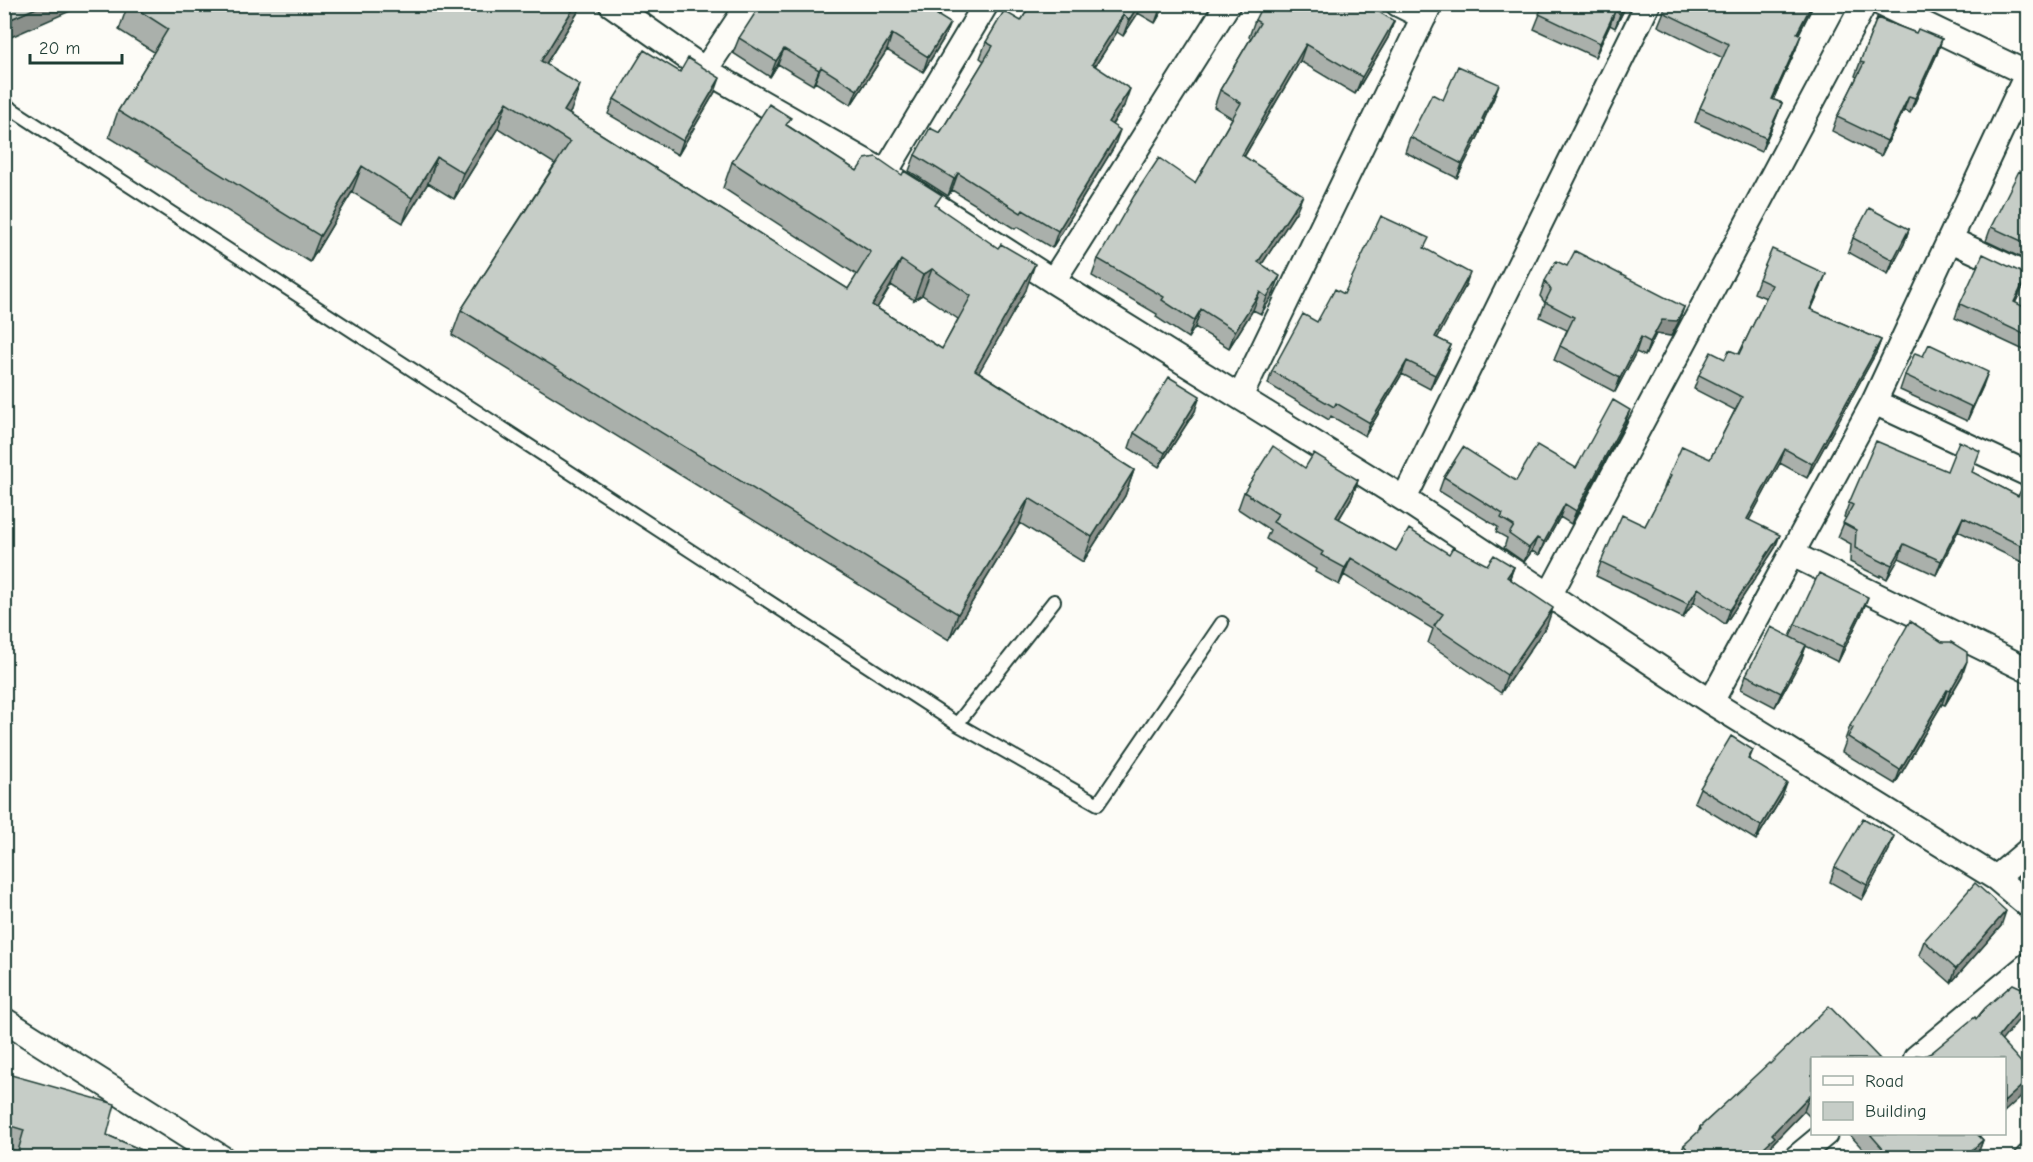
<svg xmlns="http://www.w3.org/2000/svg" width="2033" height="1162" font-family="'Comic Neue',sans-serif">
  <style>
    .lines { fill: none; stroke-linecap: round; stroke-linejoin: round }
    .service-casing { stroke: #1f3d34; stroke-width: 16 }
    .minor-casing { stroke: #1f3d34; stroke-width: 28 }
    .service { stroke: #fdfcf7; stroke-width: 12 }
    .minor { stroke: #fdfcf7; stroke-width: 24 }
    .wall { fill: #aab0ab; stroke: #1f3d34; stroke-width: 1.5; fill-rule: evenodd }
    .shaded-wall { fill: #8b908b; stroke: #1f3d34; stroke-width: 1.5 }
    .building { fill: #c6cdc7; stroke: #1f3d34; stroke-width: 1.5; fill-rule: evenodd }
  </style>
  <rect width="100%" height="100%" fill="#fdfcf7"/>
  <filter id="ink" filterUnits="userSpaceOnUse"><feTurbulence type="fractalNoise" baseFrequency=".0167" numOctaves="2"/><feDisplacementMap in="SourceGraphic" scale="12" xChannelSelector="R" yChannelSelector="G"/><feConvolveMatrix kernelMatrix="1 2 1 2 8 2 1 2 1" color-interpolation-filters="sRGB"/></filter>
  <g filter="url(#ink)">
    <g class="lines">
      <defs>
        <path id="service" d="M4,104L957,724L1054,601
          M957,724L1098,804L1222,623"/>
        <path id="minor" d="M611,4L705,70L885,173L1053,281L1404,499L1711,702L1996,878L2028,905
          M1398,4L1424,17
          M1882,4L2028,74
          M705,70L749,4
          M885,173L986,4
          M1951,240L2028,276
          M1053,281L1228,4
          M1240,397L1430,4
          M1874,402L2028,474
          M1404,499L1648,4
          M1792,554L2028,670
          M1549,596L1864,4
          M1711,702L1874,402L2028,72
          M1996,878L2028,851
          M4,1020L222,1158
          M1916,1058L2028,965
          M1796,1158L1825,1134
          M2028,1158V1157"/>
      </defs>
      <use href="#service" class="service-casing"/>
      <use href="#minor" class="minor-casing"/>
      <use href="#service" class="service"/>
      <use href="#minor" class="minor"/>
    </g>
    <path class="wall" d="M128,4H583L546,64L571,111L569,114L848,289L857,275L723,188L732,162L788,126L857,171L937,206L1026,290L979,372L1134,470L1125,496L1083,562L1020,523L949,640L452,335L461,310L555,164L498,128L454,199L428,183L403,223L352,192L310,262L109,137L118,111L154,52L119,30ZM891,285L914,300L922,295L958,319L942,349L877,308Z
      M789,4H947L939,16L944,38L923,72L887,50L851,105L815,82L813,85L778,64L770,77L733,53L739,38L786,8Z
      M1031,4H1166L1155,23L1138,13L1123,36L1117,32L1095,66L1124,106L1112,125L1114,147L1052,248L1017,227L1015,229L952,190L948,196L909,171L915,155L940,133L984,61L980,58L986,42L1021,21Z
      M1544,4H1627L1615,28L1610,25L1595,57L1534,29Z
      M1667,4H1814L1799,34L1796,49L1773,100L1782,103L1776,118L1761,152L1695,122L1700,108L1723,58L1658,26Z
      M1877,18L1916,33L1942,39L1937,54L1910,113L1904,110L1881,156L1832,131L1837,117L1857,77L1855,76Z
      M1255,20L1394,21L1388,38L1355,94L1300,61L1244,157L1296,212L1262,264L1274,293L1261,314L1253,310L1229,348L1195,327L1188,338L1156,317L1157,314L1092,276L1098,259L1195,183L1232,118L1214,107L1220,90L1251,38L1249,37Z
      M680,72L715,92L678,155L608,114L614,99Z
      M1494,98L1484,120L1479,135L1457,178L1405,152L1410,137L1443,100Z
      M2028,164V261L1986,241L1991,227L2024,174Z
      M1909,229L1904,244L1888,274L1848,252L1853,238Z
      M1425,249L1465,287L1437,338L1451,345L1446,358L1430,389L1402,374L1365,436L1331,416L1329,420L1268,384L1272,371L1344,294Z
      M1567,266L1684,307L1679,321L1671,336L1656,334L1645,356L1636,352L1615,392L1554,360L1560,346L1567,330L1540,317L1545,303L1540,296L1545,281Z
      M1759,279L1821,287L1811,310L1881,340L1876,353L1807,478L1780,463L1749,520L1775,548L1725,624L1694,602L1683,618L1596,576L1601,562L1645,526L1665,489L1664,488L1669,475L1710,459L1735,410L1694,389L1699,375L1725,359L1739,354L1766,298L1754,293Z
      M2022,289L2015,303L2028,309V352L1955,318L1960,304Z
      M1905,375L1983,386L1967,421L1900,390Z
      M1195,411L1159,467L1129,448L1134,433Z
      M1625,423L1571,524L1560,517L1539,555L1532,551L1524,562L1504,548L1507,538L1496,532L1498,527L1439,491L1444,477L1516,481L1576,468Z
      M1305,468L1358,480L1352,497L1339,519L1396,551L1449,554L1487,565L1514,567L1510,578L1547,625L1501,693L1428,643L1433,629L1344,575L1339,585L1315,572L1316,569L1266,539L1270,530L1238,509L1244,492Z
      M1947,471L1972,472L2018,496L2028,486V565L1958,531L1936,575L1899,558L1887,579L1880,575V577L1850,562L1851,544L1838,537L1846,518L1844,517L1849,503Z
      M1863,611L1838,662L1806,646L1801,660L1775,707L1741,689L1746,675L1790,637L1795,624Z
      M2028,637V650L2025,648Z
      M1962,676L1945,705L1942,704L1895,784L1842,752L1846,741L1845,740L1850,726Z
      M1753,750L1749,760L1782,797L1756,840L1694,802L1700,788Z
      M1889,850L1862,900L1830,882L1835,867Z
      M2001,926L1951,983L1919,955L1924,941Z
      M1812,1059V1113L1809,1116L1804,1111L1773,1143L1769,1153L1764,1158H1679L1684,1145L1698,1133L1700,1127L1770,1064Z
      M4,1073L107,1135L160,1158H14L16,1151L4,1147Z
      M1849,1134H1982L1979,1136L1983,1140L1977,1156L1975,1158H1871Z"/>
    <path class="shaded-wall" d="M45,4H78L77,8L4,40V22Z
      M576,4H583L532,86L541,61Z
      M943,4H947L931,30L937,15Z
      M1139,4H1141L1138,13L1123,36L1129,20Z
      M1162,4H1166L1155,23L1161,6Z
      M1625,4H1627L1615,28L1620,14Z
      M1812,4H1814L1791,48L1797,33Z
      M1615,11L1610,25L1595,57L1600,43Z
      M1123,15L1117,32L1086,80L1092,64Z
      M1394,21L1388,38L1355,94L1362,77Z
      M950,23L944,38L923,72L928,57Z
      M892,34L887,50L851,105L857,90Z
      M1801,35L1796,49L1767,113L1772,99Z
      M1942,39L1937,54L1910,113L1915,98Z
      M1306,44L1300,61L1235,172L1242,155Z
      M784,49L778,64L770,77L776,61Z
      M821,67L815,82L813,85L819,70Z
      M720,78L715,92L678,155L683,141Z
      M1499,84L1494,98L1477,134L1482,119Z
      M580,85L571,111L557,133L564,111Z
      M1130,89L1124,106L1102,139L1108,122Z
      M1909,96L1904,110L1881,156L1887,141Z
      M507,102L498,128L454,199L463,173Z
      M1782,103L1776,118L1761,152L1766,138Z
      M1484,120L1479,135L1457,178L1462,164Z
      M1120,130L1114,147L1052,248L1058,231Z
      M437,157L428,183L403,223L412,198Z
      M362,166L352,192L310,262L320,236Z
      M958,173L952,190L948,196L954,179Z
      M1303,195L1296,212L1252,279L1258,262Z
      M1909,229L1904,244L1888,274L1893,260Z
      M901,260L891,285L863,331L872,305Z
      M1035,264L1026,290L966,395L975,370Z
      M932,269L922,295L914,300L923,275Z
      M1470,273L1465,287L1431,350L1435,337Z
      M1826,274L1821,287L1805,323L1810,309Z
      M2027,275L2022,289L2009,316L2014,302Z
      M1280,276L1274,293L1261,314L1267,297Z
      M1260,292L1253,310L1229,348L1235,331Z
      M1684,307L1679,321L1671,336L1656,334L1645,356L1650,342L1662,320Z
      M1201,309L1195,327L1188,338L1194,321Z
      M1641,337L1636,352L1615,392L1620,378Z
      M1881,340L1876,353L1807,478L1812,464Z
      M1451,345L1446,358L1430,389L1435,375Z
      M1407,361L1402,374L1365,436L1370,423Z
      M1988,372L1983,386L1967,421L1972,407Z
      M1200,396L1195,411L1159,467L1165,453Z
      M1630,410L1625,423L1571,524L1576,511Z
      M1785,449L1780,463L1742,533L1747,519Z
      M1134,470L1125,496L1083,562L1092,537Z
      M1358,480L1352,497L1330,534L1336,517Z
      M1029,498L1020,523L949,640L958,614Z
      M1565,504L1560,517L1539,555L1544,542Z
      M1963,517L1958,531L1936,575L1941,561Z
      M1780,535L1775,548L1725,624L1730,610Z
      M1537,538L1532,551L1524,562L1529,548Z
      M1904,544L1899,558L1887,579L1892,565Z
      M1351,558L1344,575L1339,585L1345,568Z
      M1514,567L1507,584V577Z
      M1698,588L1694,602L1683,618L1688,604Z
      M1868,597L1863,611L1838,662L1843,647Z
      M1553,608L1547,625L1501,693L1507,675Z
      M1806,645L1801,660L1775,707L1781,693Z
      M1967,661L1962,676L1945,705L1950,691Z
      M1947,690L1942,704L1895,784L1900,770Z
      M1787,783L1782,797L1756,840L1761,826Z
      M1894,836L1889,850L1862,900L1867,885Z
      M2006,911L2001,926L1951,983L1956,969Z
      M2028,1000V1008L1992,1053L1998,1037Z
      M2028,1080V1088L2027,1091L2004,1112V1102Z
      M1810,1095L1804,1111L1773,1143L1769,1153L1764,1158H1752L1772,1134Z
      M1983,1140L1977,1156L1975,1158H1963Z"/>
    <path class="building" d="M4,4H45L4,22Z
      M129,4H576L541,61L580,85L564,111L848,289L871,252L732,162L769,104L791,118L786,125L857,171L865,159L876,157L902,175L904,171L942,195L935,205L998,248L1001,244L1035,264L975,370L1134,470L1092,537L1029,498L958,614L461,310L570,142L507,102L463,173L437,157L412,198L362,166L320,236L118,111L168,29ZM901,260L923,275L932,269L971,296L942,349L872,305Z
      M761,4H781L786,8L789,4H943L937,15L950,23L928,57L892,34L857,90L821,67L819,70L784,49L776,61L739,38Z
      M1031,4H1139L1129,20L1123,15L1092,64L1130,89L1108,122L1120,130L1058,231L1023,210L1021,213L958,173L954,179L915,155L930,128L940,133L993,46L986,42L1004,11L1021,21Z
      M1263,4H1366L1394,21L1362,77L1306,44L1242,155L1303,195L1258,262L1280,276L1267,297L1260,292L1235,331L1201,309L1194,321L1162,300L1164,297L1098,259L1134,196L1159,158L1195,183L1241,103L1220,90L1260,23L1255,20Z
      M1544,4H1625L1620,14L1615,11L1600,43L1539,14Z
      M1667,4H1812L1797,33L1801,35L1772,99L1782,103L1766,138L1700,108L1729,44L1663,12Z
      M1877,18L1916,33L1918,29L1942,39L1915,98L1909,96L1887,141L1837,117L1864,63L1860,62Z
      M644,50L680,72L688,58L720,78L683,141L614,99Z
      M1458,66L1499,84L1482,119L1484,120L1462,164L1410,137L1432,94L1443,100Z
      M2028,164V244L1991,227L2019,171L2024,174Z
      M1869,208L1909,229L1893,260L1853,238Z
      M1381,216L1429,238L1424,248L1470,273L1435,337L1451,345L1435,375L1407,361L1370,423L1336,403L1334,407L1272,371L1303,314L1317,322L1335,289L1344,294Z
      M1772,249L1826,274L1810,309L1881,340L1812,464L1785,449L1747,519L1780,535L1730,610L1698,588L1688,604L1601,562L1622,515L1645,526L1671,476L1669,475L1682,446L1710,459L1742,397L1699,375L1711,352L1725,359L1729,350L1739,354L1772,285L1759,279Z
      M1575,251L1684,307L1677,321L1662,320L1650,342L1641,337L1620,378L1560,346L1574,317L1545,302L1551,290L1545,281L1556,261L1567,266Z
      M1983,254L2027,275L2014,302L2028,309V336L1960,304Z
      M1929,344L1988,372L1972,407L1905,375L1915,353L1923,356Z
      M1169,377L1200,396L1165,453L1134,433Z
      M1613,400L1630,410L1576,511L1565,504L1544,542L1537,538L1529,548L1509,534L1514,526L1501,518L1503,514L1444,477L1463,447L1516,481L1537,445L1576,468Z
      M1876,441L1947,471L1959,441L1980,451L1972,472L2018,496L2024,484L2028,486V549L1963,517L1941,561L1904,544L1892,565L1885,562V563L1855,548L1856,530L1843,523L1853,505L1849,503Z
      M1273,446L1305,468L1314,453L1358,480L1336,517L1396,551L1409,529L1449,554L1453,547L1487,565L1494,555L1514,567L1507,577L1553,608L1507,675L1434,626L1443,614L1351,558L1345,568L1321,555L1323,552L1273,522L1278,514L1244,492Z
      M1819,573L1868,597L1843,647L1795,624Z
      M1910,621L1942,642H1951L1967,652V661L1950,691L1947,690L1900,770L1848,737L1853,728L1850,726Z
      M1771,627L1806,645L1781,693L1746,675Z
      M1731,736L1753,750L1748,759L1787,783L1761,826L1700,788Z
      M1863,818L1894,836L1867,885L1835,867Z
      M1975,883L2006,911L1956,969L1924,941Z
      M2013,984L2028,991V1000L1998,1037L2028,1070V1080L2004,1102V1059H1912L1916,1055L1924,1056L1931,1053L1975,1017L1976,1019L1985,1008Z
      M1829,1006L1880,1059H1812V1098L1810,1095L1772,1134L1775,1137L1752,1158H1726L1724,1155L1720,1158H1694L1684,1145L1701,1129L1700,1127L1769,1063L1770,1064Z
      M4,1073L115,1104L107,1135L160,1158H16L24,1130L4,1124Z
      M1870,1134H1977L1983,1140L1963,1158H1891Z"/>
  </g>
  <rect width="2033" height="1162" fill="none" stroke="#fdfcf7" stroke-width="24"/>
  <rect x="12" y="12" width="2009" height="1138" fill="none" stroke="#1f3d34" stroke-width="2" filter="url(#ink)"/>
  <rect x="1811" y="1057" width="195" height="78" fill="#fdfcf7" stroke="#a4b0a9" stroke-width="1.5"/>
  <rect x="1823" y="1076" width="30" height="9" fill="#fdfcf7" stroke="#a4b0a9" stroke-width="1.5"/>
  <text x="1865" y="1087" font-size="18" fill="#1f3d34">Road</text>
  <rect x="1823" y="1102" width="30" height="18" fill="#c6cdc7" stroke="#a4b0a9" stroke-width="1.5"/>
  <text x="1865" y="1117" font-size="18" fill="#1f3d34">Building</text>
  <path d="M30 54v9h92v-9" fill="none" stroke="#1f3d34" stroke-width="3"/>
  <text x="39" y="54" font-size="18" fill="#1f3d34" stroke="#fdfcf7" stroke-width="4.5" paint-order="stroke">20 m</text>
</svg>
